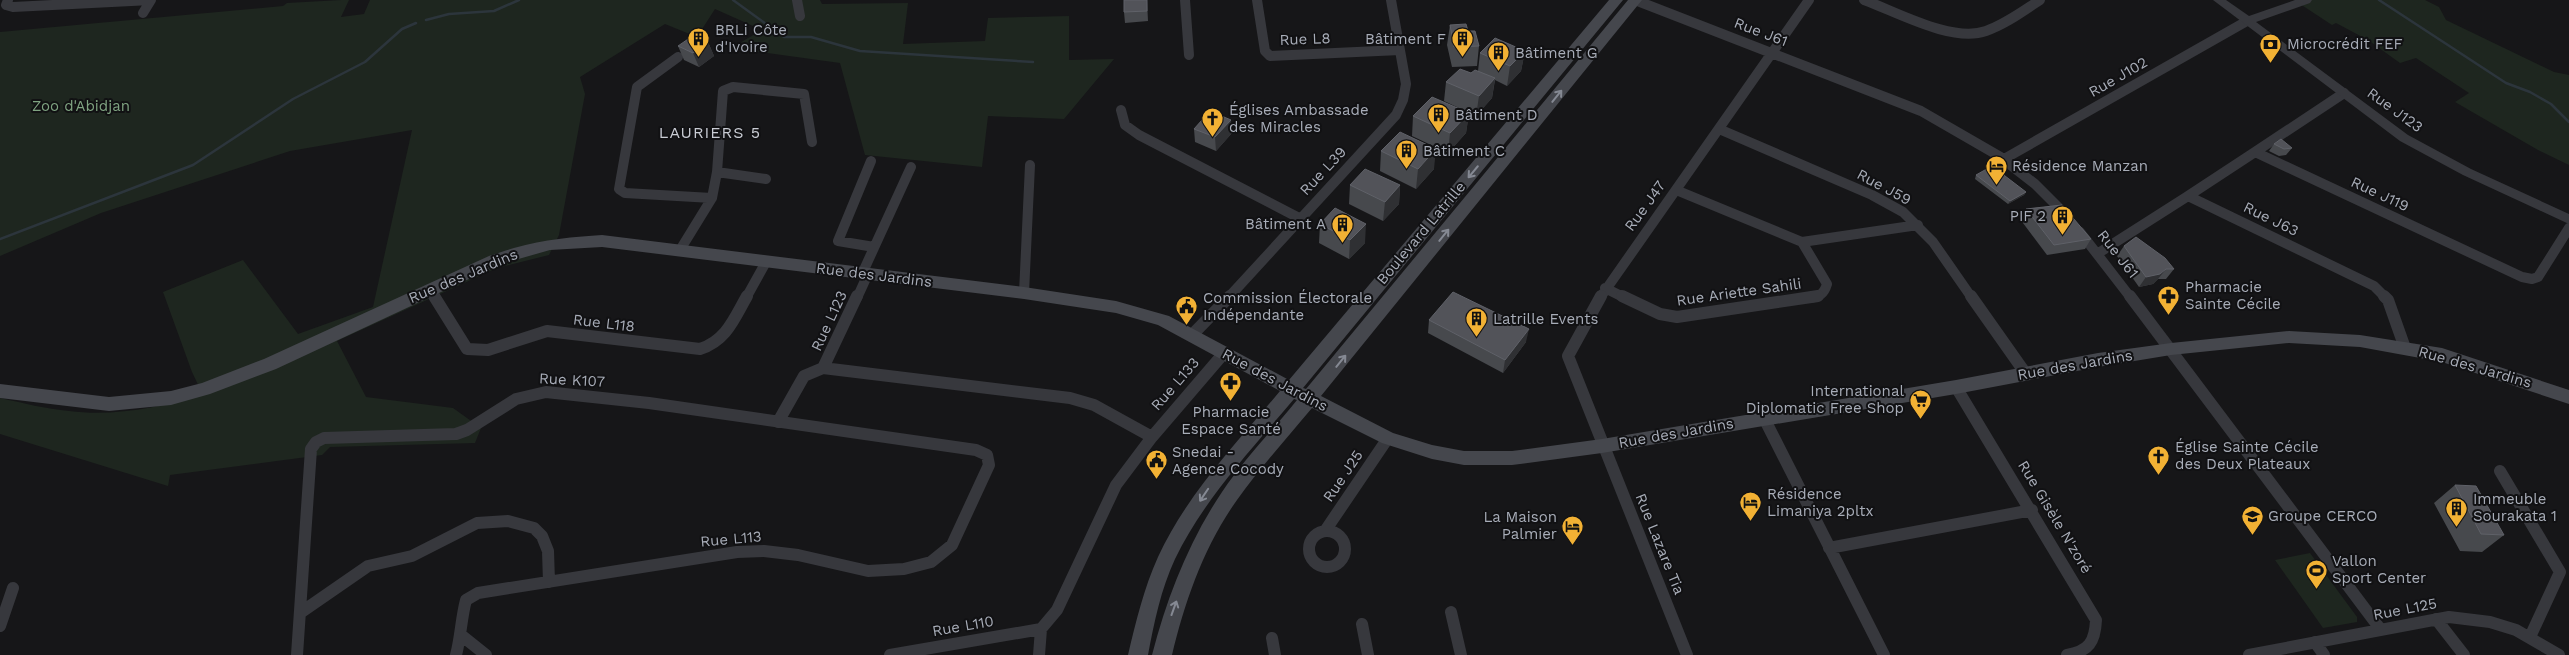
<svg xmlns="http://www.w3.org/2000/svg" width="2569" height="655" font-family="'Work Sans',sans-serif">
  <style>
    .green { fill: #1e261f }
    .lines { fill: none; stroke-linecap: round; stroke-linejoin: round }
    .stream { stroke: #2c353c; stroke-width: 2.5 }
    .minor-far1 { stroke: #37383d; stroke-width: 10 }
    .minor { stroke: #37383d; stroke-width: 12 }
    .tertiary { fill: #37383d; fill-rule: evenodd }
    .secondary { fill: #45474d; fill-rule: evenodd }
    .wall { fill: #47494d }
    .shaded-wall { fill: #2f3033 }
    .building { fill: #525359; stroke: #5f6168 }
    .oneway { stroke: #858993 }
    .labels { text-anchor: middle; stroke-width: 4; stroke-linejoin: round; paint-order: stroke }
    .poi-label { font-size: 15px; fill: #a8adb8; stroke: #111113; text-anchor: start }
    .street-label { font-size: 15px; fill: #a8adb8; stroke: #111113 }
    .park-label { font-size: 15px; fill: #7fa381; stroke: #111113 }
    .neighbourhood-label { font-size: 16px; letter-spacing: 1px; fill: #c9ccd4; stroke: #111113 }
  </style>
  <rect width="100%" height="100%" fill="#161618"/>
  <path class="green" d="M341,0H349L341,17L364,14L370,0H820L822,4L908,3L903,44L985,41L988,18L1069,16V60L1114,59L1064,119L988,116L982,167L865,155L840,63L731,48L762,30L715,9L697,37L665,24L580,77L585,94L559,235L549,255L497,268L337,341L366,397L453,408L481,428L475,443L330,447L322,455L170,475L168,486L0,434V398C23,403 46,409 69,411C114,417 160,407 203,395L192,372L163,292L243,260L298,334L373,307L412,130L290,151L101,213L0,256V32L283,6L287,3Z
    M2294,0H2425L2439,7L2446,20L2554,72L2569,75V165L2538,150L2455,102L2469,93L2416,58L2400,63L2368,40L2336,23L2332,25Z
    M2310,553L2357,617V622L2323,628L2275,560Z"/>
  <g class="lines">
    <path class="stream" d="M733,0L784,37H811L860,51L1033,62
      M2379,0L2506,83L2530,92L2551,104L2569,122
      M426,20L449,14L494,11L519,0
      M0,239L193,165L293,99L365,62L402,29L416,23"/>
    <path class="minor-far1" d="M8,0L6,5L13,7L151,0
      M797,0L800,16
      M1185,0L1189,55
      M1257,0L1265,51L1270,56L1400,50
      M1635,0L1921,111L1999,156L2035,184L2067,216
      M1864,0C1897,12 1952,43 1986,31C2006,24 2023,11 2040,0
      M143,13L151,0
      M678,57L637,87L619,189L625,193L712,198
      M2344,93L2255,152L2522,277L2532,279L2538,277L2569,228
      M1121,110L1125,125L1139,135L1301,219
      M1719,129L1872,195L1903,212L1933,242L1972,298
      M2004,159L2247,21
      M871,161L838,241L874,247
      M717,172L766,179
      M1676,190L1802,242L1918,225
      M2188,196L2255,152
      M2080,232L2131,298
      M1802,242L1827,284C1824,294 1820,296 1810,298
      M680,250L712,198L717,172L723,91L733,87L804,94L812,142
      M2097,254L2188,196L2374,286L2386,298
      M862,274L911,167
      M1605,288L1625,298
      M430,289L435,298
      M1024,293L1030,165
      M746,298L766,262
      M857,298L868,274
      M1228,298L1396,115L1403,100L1406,84L1391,0
      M1600,298L1809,0"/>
    <path class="minor" d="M434,296L467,349L488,350L547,331L700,349C726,341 734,319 747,296
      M1601,296L1568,356L1687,655
      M1622,296L1660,314L1677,317L1818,296
      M1971,296L2026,374
      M2130,296L2381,630
      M2384,296L2388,300L2405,348
      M1192,335L1230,296
      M823,368L1070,398L1094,405L1152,437
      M1956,387L2096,620C2095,642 2089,651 2067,655
      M1764,418L1884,655
      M778,422L804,376L823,368L857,296
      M2500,471L2560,572
      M1309 549a18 18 0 1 1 36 0a18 18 0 1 1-36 0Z
      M1325,531L1388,438
      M1829,548L2032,510
      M1451,612L1461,655
      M300,613L368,566L412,556L477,523L508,521L534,528L542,536L548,551L549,582
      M2436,619L2464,655
      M1362,624L1368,655
      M0,626L13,588
      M1041,629L1057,610L1116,485L1152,437L1224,353
      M461,635L486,655
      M2530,637L2560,572
      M1272,638L1275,655
      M2315,642L2324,655
      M297,655L311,449L316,442L324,438L456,434L467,430L516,399L546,392L649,403L976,450L987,455L989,465L952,545L931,562L904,569L868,571L798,555L764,551L737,552L478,593L466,600C461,619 461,636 456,655
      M890,655L1041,629
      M1039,655L1041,629
      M2249,655L2449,617L2490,622L2516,630L2559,655"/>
    <path class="tertiary" d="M2213,0H2226L2249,16L2295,0H2312L2310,3L2256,22L2408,135L2471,169L2569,214V224L2463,175L2400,141Z"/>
    <path class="secondary" d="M1609,0H1623L1303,388L1306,389L1628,0H1642L1321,396L1393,433L1432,445L1464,451H1512L1602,439L1956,380L2098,353L2171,343L2289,331L2360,335L2442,348L2569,390V404L2442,362L2360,347L2289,343L2171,355L2098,367L1956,394L1602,453L1512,465H1464L1432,459L1382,443L1312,408C1287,438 1260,468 1237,500C1204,546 1185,601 1172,655H1152C1167,597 1189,541 1222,492C1244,459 1273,430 1297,400L1294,399C1252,449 1204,499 1175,559C1161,589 1154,623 1148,655H1128C1136,621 1144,588 1158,557C1187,494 1236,444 1280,391L1158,325L1116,313L1024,299L602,247L550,250L501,264L276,369L210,394L171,405L109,411L0,398V384L109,397L171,391L202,383L264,359L489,256C532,241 558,238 602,235L1024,287L1116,301L1169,316L1289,380Z"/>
  </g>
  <path class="wall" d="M1147,0L1148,21L1125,23L1124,12Z
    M1450,25L1468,31L1479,46L1477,66L1452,67L1447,45Z
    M708,42L714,56L699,67L684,60L678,46Z
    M1525,51L1521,71L1507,86L1495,80L1492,98L1476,116L1444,101L1446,82L1478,71L1480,53Z
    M1469,113L1466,133L1448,153L1412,136L1413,116Z
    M1194,129L1232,133L1216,151L1195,142Z
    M2274,144L2292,148L2286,155L2279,156L2269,151Z
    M1381,151L1434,169L1416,189L1380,171Z
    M1976,175L2026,192L2024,195L2008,204L1975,179Z
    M1350,185H1400L1399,204L1383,221L1349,204Z
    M2026,209L2091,239L2085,249L2047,255L2020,219Z
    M1320,224L1365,243L1349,259L1319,243Z
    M2124,246L2174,269L2166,279H2158L2153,284L2139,287L2117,256Z
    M1429,320L1526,342L1503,373L1428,333Z
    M2455,485L2504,535L2482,552L2460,551L2434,503Z"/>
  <path class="shaded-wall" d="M708,42L714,56L699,67L693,53Z
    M1525,51L1521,71L1507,86L1510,66Z
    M1495,78L1492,98L1476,116L1479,96Z
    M1469,113L1466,133L1448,153L1450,133Z
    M1231,120L1232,133L1216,151L1215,137Z
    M1436,149L1434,169L1416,189L1418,169Z
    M1400,185L1399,204L1383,221L1385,202Z
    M2026,192L2024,195L2008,204L2010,201Z
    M1366,224L1365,243L1349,259L1350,240Z
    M2166,269L2158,279L2153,284L2139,287L2146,277Z
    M1529,329L1526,342L1503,373L1505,360Z"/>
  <path class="building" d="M1124,0H1147V11L1124,12Z
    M1466,24L1468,31H1475L1479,46L1454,47L1450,25Z
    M694,35L708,42L693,53L678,46Z
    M1495,38L1525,51L1510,66L1480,53Z
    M1460,69L1471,73L1475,70L1495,78L1479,96L1446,82Z
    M1432,97L1469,113L1450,133L1413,116Z
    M1210,111L1231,120L1215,137L1194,129Z
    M1400,132L1436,149L1418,169L1381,151Z
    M2281,139L2292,148L2284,149L2274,144Z
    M1992,166L2026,192L2010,201L1976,175Z
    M1365,169L1400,185L1385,202L1350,185Z
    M2062,205L2091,239L2054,245L2026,209Z
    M1335,208L1366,224L1350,240L1320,224Z
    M2136,237L2165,258L2174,269H2166L2160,274L2146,277L2124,246Z
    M1453,292L1529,329L1505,360L1429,320Z
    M2455,485L2476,486L2504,535L2481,534Z"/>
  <defs><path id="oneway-shaft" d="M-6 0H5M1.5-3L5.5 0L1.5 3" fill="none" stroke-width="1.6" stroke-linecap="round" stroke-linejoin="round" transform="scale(1.25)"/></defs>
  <g class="oneway">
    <use href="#oneway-shaft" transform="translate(1557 96) rotate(-51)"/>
    <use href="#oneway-shaft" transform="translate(1473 172) rotate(130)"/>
    <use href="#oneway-shaft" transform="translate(1444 235) rotate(-51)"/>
    <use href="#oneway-shaft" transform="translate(1341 361) rotate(-51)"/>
    <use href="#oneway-shaft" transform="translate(1204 495) rotate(124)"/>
    <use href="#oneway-shaft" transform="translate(1174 608) rotate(-70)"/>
  </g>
  <defs>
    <symbol id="building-pin" viewBox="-11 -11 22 30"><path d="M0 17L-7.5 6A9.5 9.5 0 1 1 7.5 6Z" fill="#f2b134" stroke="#111113"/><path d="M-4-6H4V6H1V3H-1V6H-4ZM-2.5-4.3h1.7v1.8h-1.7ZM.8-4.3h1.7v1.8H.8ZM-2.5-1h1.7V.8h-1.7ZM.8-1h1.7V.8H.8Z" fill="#111"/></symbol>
    <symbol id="bank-pin" viewBox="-11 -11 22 30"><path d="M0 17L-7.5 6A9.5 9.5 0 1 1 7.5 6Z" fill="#f2b134" stroke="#111113"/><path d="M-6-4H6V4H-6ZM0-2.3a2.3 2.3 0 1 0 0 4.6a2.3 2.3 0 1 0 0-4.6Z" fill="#111"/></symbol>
    <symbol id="church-pin" viewBox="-11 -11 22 30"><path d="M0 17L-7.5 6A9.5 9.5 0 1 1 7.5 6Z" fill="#f2b134" stroke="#111113"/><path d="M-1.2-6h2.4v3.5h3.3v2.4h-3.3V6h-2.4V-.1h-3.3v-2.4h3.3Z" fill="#111"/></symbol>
    <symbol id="hotel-pin" viewBox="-11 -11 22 30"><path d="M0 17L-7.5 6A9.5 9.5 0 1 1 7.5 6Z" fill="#f2b134" stroke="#111113"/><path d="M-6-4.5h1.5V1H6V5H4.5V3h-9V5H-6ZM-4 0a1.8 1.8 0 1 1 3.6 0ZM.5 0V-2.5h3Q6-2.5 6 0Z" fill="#111"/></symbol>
    <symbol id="pharmacy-pin" viewBox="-11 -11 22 30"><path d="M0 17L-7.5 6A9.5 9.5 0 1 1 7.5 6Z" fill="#f2b134" stroke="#111113"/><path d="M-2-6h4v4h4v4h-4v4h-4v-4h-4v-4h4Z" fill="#111"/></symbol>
    <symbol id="civic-pin" viewBox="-11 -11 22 30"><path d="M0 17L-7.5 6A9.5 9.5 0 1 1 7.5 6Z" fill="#f2b134" stroke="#111113"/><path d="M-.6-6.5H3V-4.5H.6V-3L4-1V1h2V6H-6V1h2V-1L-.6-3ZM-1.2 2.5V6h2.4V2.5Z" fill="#111"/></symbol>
    <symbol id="supermarket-pin" viewBox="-11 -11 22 30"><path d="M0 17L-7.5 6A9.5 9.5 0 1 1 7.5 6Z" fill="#f2b134" stroke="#111113"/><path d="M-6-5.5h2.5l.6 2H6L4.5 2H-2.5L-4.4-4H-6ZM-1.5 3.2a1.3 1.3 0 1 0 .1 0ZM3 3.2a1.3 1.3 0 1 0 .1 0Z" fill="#111"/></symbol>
    <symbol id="school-pin" viewBox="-11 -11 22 30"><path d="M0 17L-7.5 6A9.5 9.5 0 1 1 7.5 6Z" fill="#f2b134" stroke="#111113"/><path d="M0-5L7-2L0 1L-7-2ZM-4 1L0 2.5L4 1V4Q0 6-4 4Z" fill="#111"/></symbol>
    <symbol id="stadium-pin" viewBox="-11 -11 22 30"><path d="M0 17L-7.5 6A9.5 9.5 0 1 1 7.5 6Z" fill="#f2b134" stroke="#111113"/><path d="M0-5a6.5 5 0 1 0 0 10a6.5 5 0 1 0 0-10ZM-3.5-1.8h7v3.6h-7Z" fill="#111"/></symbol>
  </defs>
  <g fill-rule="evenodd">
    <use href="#building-pin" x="686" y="26" width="25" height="34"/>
    <use href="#building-pin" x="1450" y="26" width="25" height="34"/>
    <use href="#bank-pin" x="2258" y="32" width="25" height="34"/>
    <use href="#building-pin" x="1486" y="40" width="25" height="34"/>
    <use href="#building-pin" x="1426" y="102" width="25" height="34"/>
    <use href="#church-pin" x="1200" y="106" width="25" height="34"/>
    <use href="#building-pin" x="1394" y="138" width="25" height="34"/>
    <use href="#hotel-pin" x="1984" y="154" width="25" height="34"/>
    <use href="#building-pin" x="2050" y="204" width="25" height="34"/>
    <use href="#building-pin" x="1330" y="212" width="25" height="34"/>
    <use href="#pharmacy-pin" x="2156" y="284" width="25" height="34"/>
    <use href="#civic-pin" x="1174" y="294" width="25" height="34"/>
    <use href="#building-pin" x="1464" y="306" width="25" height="34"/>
    <use href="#pharmacy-pin" x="1218" y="370" width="25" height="34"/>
    <use href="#supermarket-pin" x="1908" y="388" width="25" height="34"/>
    <use href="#church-pin" x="2146" y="444" width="25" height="34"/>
    <use href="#civic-pin" x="1144" y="448" width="25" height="34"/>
    <use href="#hotel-pin" x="1738" y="490" width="25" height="34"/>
    <use href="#building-pin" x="2444" y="496" width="25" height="34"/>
    <use href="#school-pin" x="2240" y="504" width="25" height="34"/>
    <use href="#hotel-pin" x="1560" y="514" width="25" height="34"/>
    <use href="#stadium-pin" x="2304" y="558" width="25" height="34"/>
  </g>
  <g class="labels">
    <g class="poi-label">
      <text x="715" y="35">BRLi Côte<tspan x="715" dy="17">d'Ivoire</tspan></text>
      <text x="1446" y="44" text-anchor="end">Bâtiment F</text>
      <text x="2287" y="49">Microcrédit FEF</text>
      <text x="1515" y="58">Bâtiment G</text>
      <text x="1229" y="115">Églises Ambassade<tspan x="1229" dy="17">des Miracles</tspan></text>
      <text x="1455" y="120">Bâtiment D</text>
      <text x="1423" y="156">Bâtiment C</text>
      <text x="2012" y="171">Résidence Manzan</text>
      <text x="2046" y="221" text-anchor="end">PIF 2</text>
      <text x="1326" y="229" text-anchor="end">Bâtiment A</text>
      <text x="2185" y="292">Pharmacie<tspan x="2185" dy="17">Sainte Cécile</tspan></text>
      <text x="1203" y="303">Commission Électorale<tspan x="1203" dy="17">Indépendante</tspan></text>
      <text x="1493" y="324">Latrille Events</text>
      <text x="1904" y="396" text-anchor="end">International<tspan x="1904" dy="17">Diplomatic Free Shop</tspan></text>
      <text x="1231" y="417" text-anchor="middle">Pharmacie<tspan x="1231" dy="17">Espace Santé</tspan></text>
      <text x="2175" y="452">Église Sainte Cécile<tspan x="2175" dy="17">des Deux Plateaux</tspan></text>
      <text x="1172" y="457">Snedai -<tspan x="1172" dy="17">Agence Cocody</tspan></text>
      <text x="1767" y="499">Résidence<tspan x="1767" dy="17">Limaniya 2pltx</tspan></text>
      <text x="2473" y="504">Immeuble<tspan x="2473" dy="17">Sourakata 1</tspan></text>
      <text x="2268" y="521">Groupe CERCO</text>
      <text x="1557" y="522" text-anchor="end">La Maison<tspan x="1557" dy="17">Palmier</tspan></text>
      <text x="2332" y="566">Vallon<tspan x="2332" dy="17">Sport Center</tspan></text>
    </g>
    <g class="street-label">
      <text transform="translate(1761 32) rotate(21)" y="5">Rue J61</text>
      <text transform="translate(1305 39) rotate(-2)" y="5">Rue L8</text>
      <text transform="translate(2118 77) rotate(-30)" y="5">Rue J102</text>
      <text transform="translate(2395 110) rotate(36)" y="5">Rue J123</text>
      <text transform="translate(1323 171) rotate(-47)" y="5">Rue L39</text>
      <text transform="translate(1884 187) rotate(28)" y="5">Rue J59</text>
      <text transform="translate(2380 194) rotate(25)" y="5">Rue J119</text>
      <text transform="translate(1645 206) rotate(-54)" y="5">Rue J47</text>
      <text transform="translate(2271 219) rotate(26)" y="5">Rue J63</text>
      <text transform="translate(1421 233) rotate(-50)" y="5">Boulevard Latrille</text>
      <text transform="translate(2118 254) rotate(52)" y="5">Rue J61</text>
      <text transform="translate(874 275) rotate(7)" y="5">Rue des Jardins</text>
      <text transform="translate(463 276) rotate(-23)" y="5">Rue des Jardins</text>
      <text transform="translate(1739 292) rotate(-8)" y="5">Rue Ariette Sahili</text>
      <text transform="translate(829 321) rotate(-65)" y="5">Rue L123</text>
      <text transform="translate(604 323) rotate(7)" y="5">Rue L118</text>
      <text transform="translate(2075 365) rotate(-10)" y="5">Rue des Jardins</text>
      <text transform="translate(2475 367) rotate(16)" y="5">Rue des Jardins</text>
      <text transform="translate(572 380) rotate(3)" y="5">Rue K107</text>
      <text transform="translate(1275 380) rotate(28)" y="5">Rue des Jardins</text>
      <text transform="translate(1175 384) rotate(-49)" y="5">Rue L133</text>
      <text transform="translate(1676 433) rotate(-10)" y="5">Rue des Jardins</text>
      <text transform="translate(1343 476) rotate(-56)" y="5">Rue J25</text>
      <text transform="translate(2055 517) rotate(59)" y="5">Rue Gisèle N'zoré</text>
      <text transform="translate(731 539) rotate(-5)" y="5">Rue L113</text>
      <text transform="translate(1660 544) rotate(68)" y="5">Rue Lazare Tia</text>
      <text transform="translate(2405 609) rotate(-11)" y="5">Rue L125</text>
      <text transform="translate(963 626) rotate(-10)" y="5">Rue L110</text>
    </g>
    <g class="park-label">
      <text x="81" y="111">Zoo d'Abidjan</text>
    </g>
    <g class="neighbourhood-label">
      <text x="710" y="138">LAURIERS 5</text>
    </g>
  </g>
</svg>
